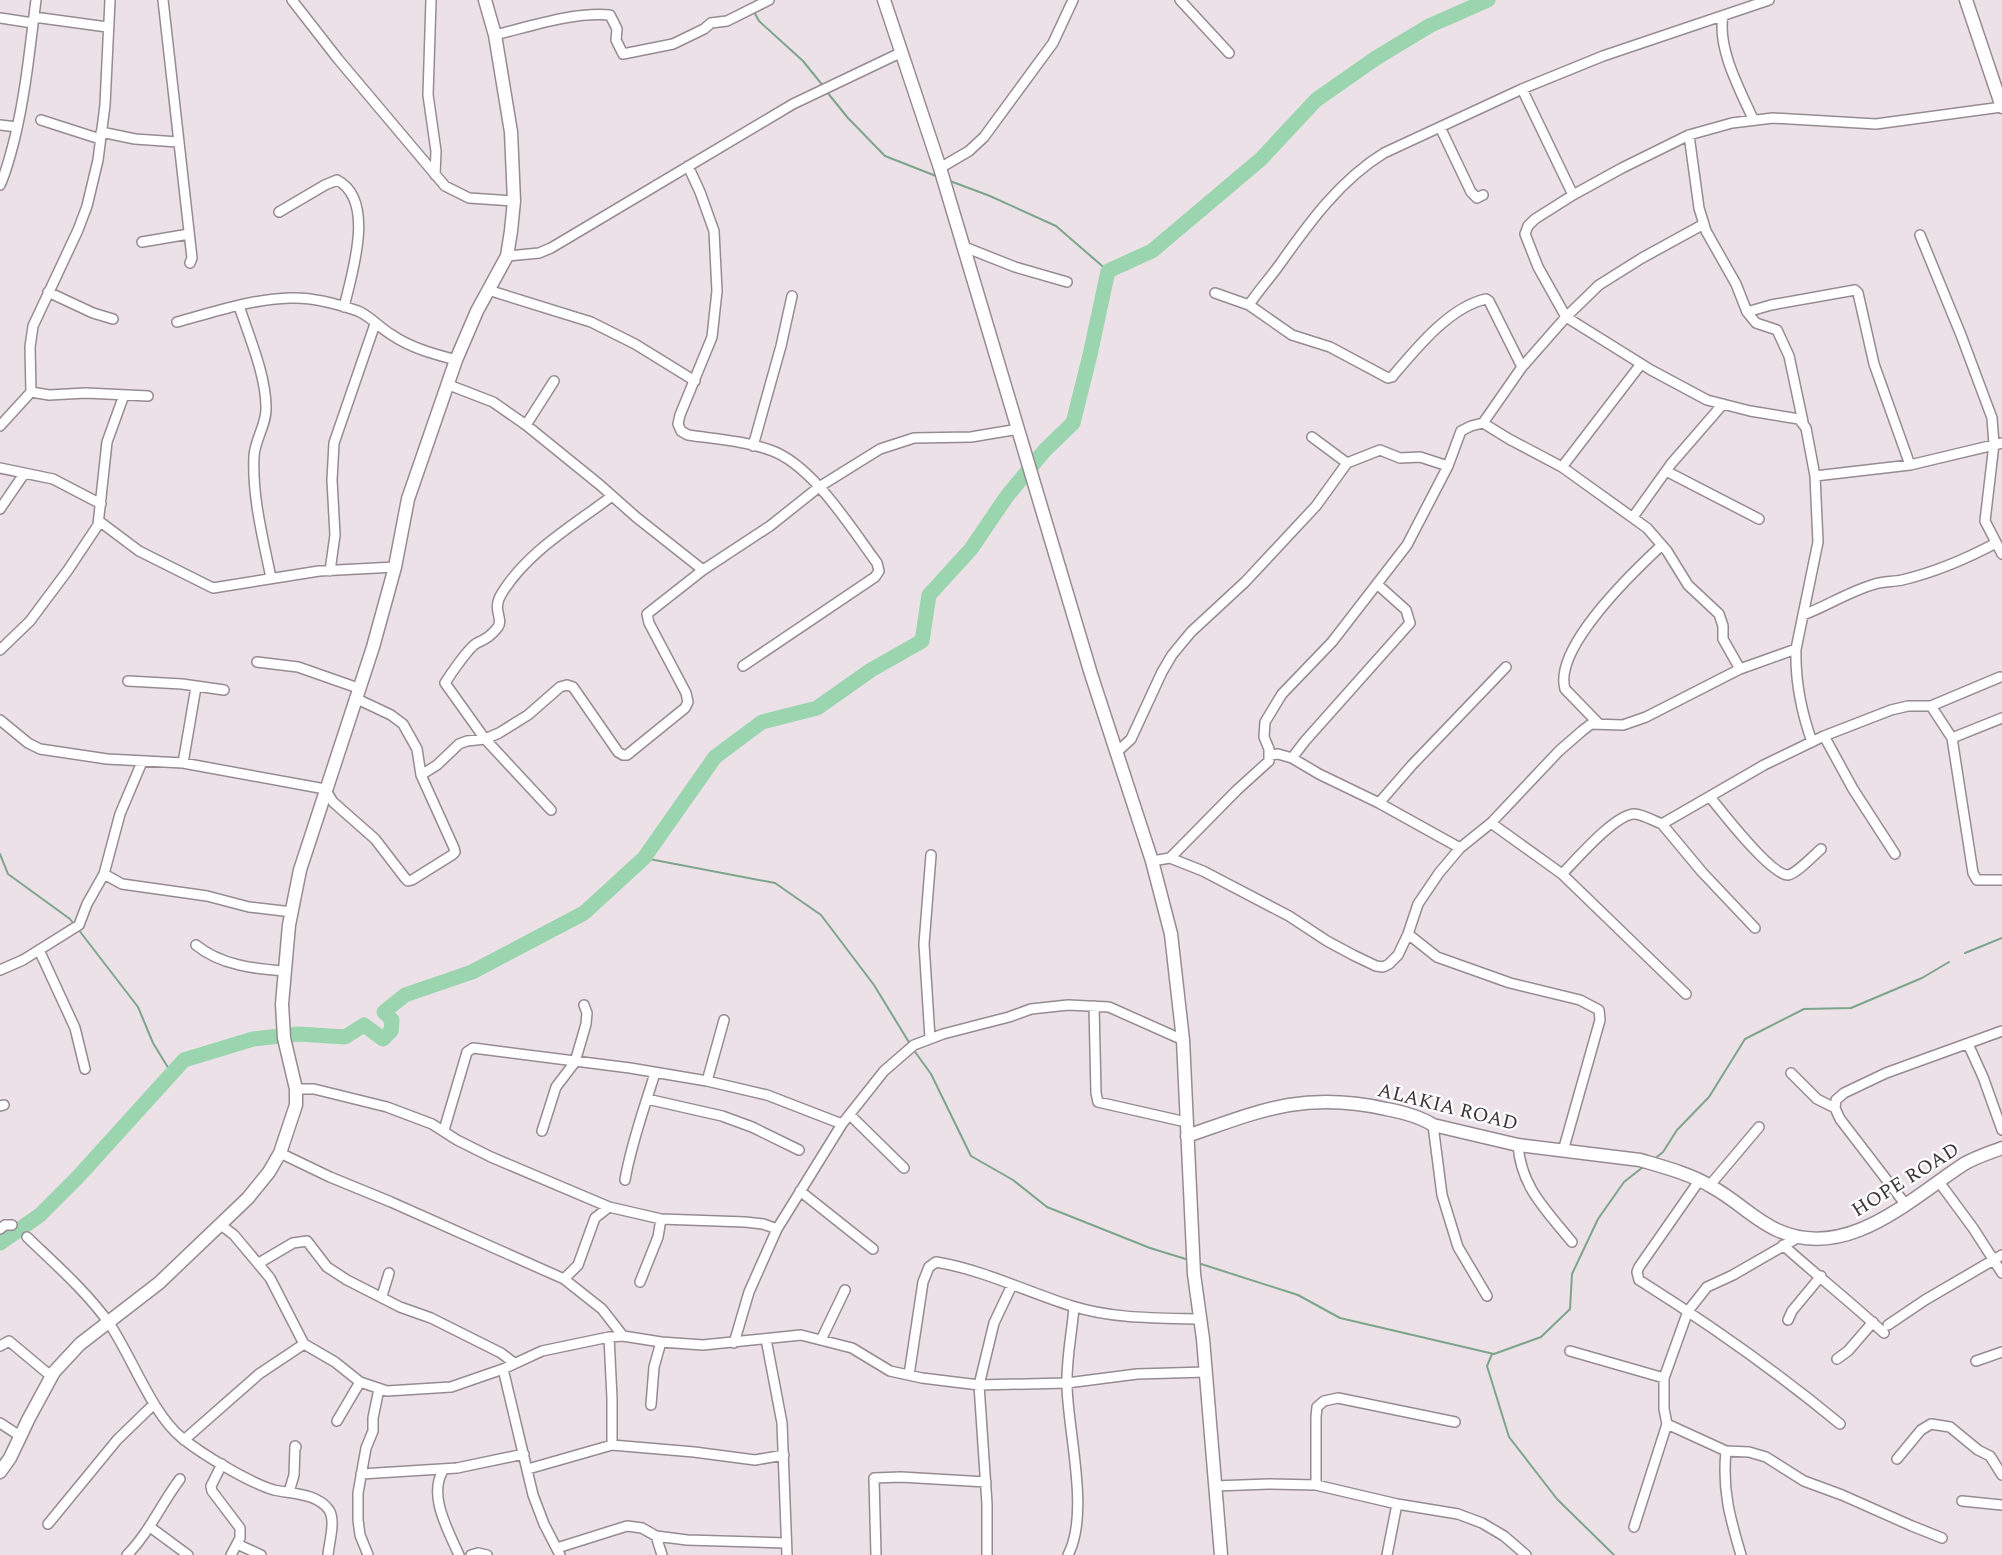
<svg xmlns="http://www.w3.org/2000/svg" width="2002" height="1555" font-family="Spectral,serif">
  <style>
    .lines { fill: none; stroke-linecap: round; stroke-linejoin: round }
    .stream { stroke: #7da58b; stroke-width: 2 }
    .river { stroke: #9ad5af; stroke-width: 15 }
    .street-casing { stroke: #968b91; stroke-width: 12 }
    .secondary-casing { stroke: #968b91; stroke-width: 15 }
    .street { stroke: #fff; stroke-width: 9 }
    .secondary { stroke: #fff; stroke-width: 12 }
    .labels { text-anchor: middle; stroke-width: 4.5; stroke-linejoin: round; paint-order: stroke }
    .street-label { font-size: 20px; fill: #393437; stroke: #fff }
  </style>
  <rect width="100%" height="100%" fill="#ede1e8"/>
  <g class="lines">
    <path class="stream" d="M753,10L759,21L803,61L824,87
      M827,92L848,118L885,156L936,176
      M950,181L990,196L1056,226L1108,271
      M0,854L8,874L70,919L74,924
      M644,858L775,883L821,915L874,985L910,1044
      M78,929L138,1007L153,1043L172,1074
      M1965,953L2002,938
      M913,1049L931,1074L971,1156L1013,1180L1047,1207L1150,1248L1189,1260
      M1653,1160L1663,1152L1677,1130L1709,1097L1745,1039L1804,1009L1851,1008L1922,978L1949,962
      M1198,1263L1298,1295L1340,1318L1494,1354L1541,1337L1570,1309L1572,1274L1598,1219L1624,1182L1643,1167
      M1492,1354L1487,1366L1509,1437L1557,1499L1614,1555"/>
    <path class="river" d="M0,1243L40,1215L77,1178L184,1060L253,1039L298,1034L345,1037L364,1025L383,1039L391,1031L392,1020L384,1012L405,995L472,972L584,913L644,858L715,757L762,722L817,708L871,670L922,641L929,595L971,549L1007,496L1045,450L1073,423L1090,355L1108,271L1152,251L1261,159L1316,100L1376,58L1429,26L1488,0"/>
    <defs>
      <path id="street" d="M163,0L192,258L190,263
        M292,0L338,59L445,186L469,198L514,201
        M431,0L428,95L436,151L435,175
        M1180,0L1229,53
        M1723,16C1717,48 1740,90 1753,119
        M34,17L107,27
        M0,18L33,23
        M495,35C532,26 572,12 610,15L617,29L616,40L623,54L673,44L704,29L711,23L727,21L769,0
        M1522,89L1573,195
        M2002,107L1876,124L1773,118L1732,123L1689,135L1622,168L1573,195L1535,219L1528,226L1525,234L1538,267L1566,317L1651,370L1707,400L1750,411L1799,419L1806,428L1815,476L1910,465L2002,443
        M41,120L100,139
        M0,125L17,127
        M1440,127L1471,192L1477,198L1483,195
        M101,132L135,139L178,142
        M1689,135L1699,208L1706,231L1736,284L1747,312L1756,323L1777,330L1789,356L1803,422
        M688,166L700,192L714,231L717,291L712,337L680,415L678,424L681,431L688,435C715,439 745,441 770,450C812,464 851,528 877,563L879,571L875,577L743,666
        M940,168L969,151L984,137L1053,43L1073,0
        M0,185C7,170 11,153 15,137C26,91 30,46 36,0
        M279,212L325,185L337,180C376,200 352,273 344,307
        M1920,235L1961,335L1992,418L1994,444L1985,521L2002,554
        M142,242L189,234
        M962,246L1015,267L1067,282
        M507,256L539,253L551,248L793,104L900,53
        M488,290L591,322L635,344L695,381
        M48,292L93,313L113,319
        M1215,293L1249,305L1292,335L1330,347L1388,378L1392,377C1415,350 1449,307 1486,299L1489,301L1522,367
        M1249,305C1258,291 1270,278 1280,264C1309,223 1340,180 1384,153L1522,89L1603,56L1769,0
        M239,306C249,336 266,376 266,407C267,424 255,439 254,456C252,497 263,538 271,578
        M1747,312L1771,305L1855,290L1858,293L1874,364L1910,465
        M177,322C213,312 252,299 290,298C311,297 338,304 358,311C370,316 380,328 392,335C411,348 434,354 456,360
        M449,385L493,402L526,425L600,485L636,517L703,570
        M31,392L49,395L86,393L148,396
        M1483,423L1509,439L1562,467L1647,528L1667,551L1688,585L1719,614L1723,626V639L1740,669
        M526,425L554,381
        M0,426L31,392L30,347L33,326L78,230L87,206L98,160L105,105L110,0
        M1312,437L1347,463
        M753,446L781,346L792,296
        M1562,467L1641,364
        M0,468L53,479L101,504
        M1666,471L1759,519
        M0,509L24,474
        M1633,517L1671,464L1723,404
        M99,521L139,551L213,588L319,571L395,567
        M330,571L335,535L332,480L334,443L375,324
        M1803,615C1827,606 1850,591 1875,584C1883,581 1893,582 1902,580C1936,572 1966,559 1996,543
        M0,650L30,621L68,570L98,525L107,442L124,395
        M257,662L298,667L358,688
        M128,681L182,684L224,690
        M1931,706L1952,738
        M2002,718L1952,738L1973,873L1977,880H2002
        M0,720L28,743L40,749L107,759L183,763L325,789L333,802L375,839L405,878L408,881L412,880L452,855L455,852L454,848L421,775L417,749L403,724L391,715L355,698
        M1599,724L1565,689C1553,648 1634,571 1662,545
        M1824,736L1853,789L1895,854
        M1812,742C1801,711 1795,682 1796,649L1818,542L1815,476
        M1117,752L1131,739L1162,672L1172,655L1191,632L1245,582L1316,506L1347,463L1380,450L1400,458L1420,457L1448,466
        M1270,755L1278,754L1292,758L1319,774L1379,803L1460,848
        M1292,758L1305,741L1410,623L1406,610L1377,584
        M183,763L196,687
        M421,775L437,765L459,744L467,741L485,739L499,733L528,715L560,687L567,685L573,687L618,752L623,755H627L685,708L688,702L686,693L649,623L647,614L703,570L770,526L819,487L880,449L914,438L971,437L1019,429
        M1710,797C1722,812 1771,875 1788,875C1796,874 1814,855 1821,849
        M1379,803L1412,765L1506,667
        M551,810L485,739L445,683C450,675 469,647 477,643C486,639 491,636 498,627C504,618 491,610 502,593C528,551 574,525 612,496
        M1491,823L1562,874L1686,994
        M1662,824L1702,872L1755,928
        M1170,858L1203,871L1289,916L1327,941L1353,955L1376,966L1383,967L1389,964L1398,955L1408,934L1418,904L1439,873L1460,848L1491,823L1559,751L1582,731L1591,724L1623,725L1646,717L1740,669L1796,649
        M1152,861L1170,858L1237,790L1269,761V749L1264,737L1265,722L1282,694L1332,642L1407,545L1448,466L1461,431L1471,426L1483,423L1522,367L1566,317L1599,285L1642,258L1704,224
        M104,874L122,884L207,896L249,907L292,912
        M1562,874C1576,860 1616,813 1635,814C1644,815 1654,821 1662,824L1764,765L1824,736L1891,710L1908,706H1931L2000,677
        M1408,934L1437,957L1510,983L1580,1000L1599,1010L1600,1020L1563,1151
        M196,945C220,965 255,969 285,971
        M39,950L75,1028L85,1069
        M0,970L23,960L79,925L87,904L104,874L120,814L142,762
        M1094,1006L1096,1093L1098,1102L1186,1122
        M930,1038L924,944L931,855
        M1968,1044L1983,1077L2002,1130
        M1791,1073L1817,1099L1835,1108
        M707,1081L724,1020
        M296,1089H314L387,1107L432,1124L457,1140L491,1157L609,1207L661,1219L745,1222L763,1224L777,1229
        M647,1099L722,1116L752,1127L799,1150
        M0,1106L4,1105
        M850,1115L904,1168
        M1433,1125L1442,1195L1458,1247L1487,1296
        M444,1130L467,1052L473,1048L630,1068L707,1081L767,1095L842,1124
        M542,1131L556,1087L575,1062L586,1024L587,1013L584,1005
        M1518,1145C1521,1187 1546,1210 1572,1242
        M280,1153L330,1177L391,1202L564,1279L602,1309L623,1336
        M625,1180C631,1144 644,1109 655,1073
        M1699,1181L1639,1267L1637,1272L1639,1280C1709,1324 1776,1371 1840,1424
        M1939,1182L1973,1228L2002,1273
        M1710,1185L1759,1127
        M800,1191L873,1249
        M1906,1205L1840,1119L1835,1108L1836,1100L1844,1093L1886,1073L2002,1031
        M221,1225L234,1235L270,1278L304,1344L335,1362L360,1382L387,1391L451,1387L503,1369L542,1351L609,1337L623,1336L661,1342L703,1345L801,1335L852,1348L890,1371L922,1378L979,1385L1067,1383L1137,1374L1206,1372
        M0,1229L5,1225H12
        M27,1237C55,1264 86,1291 109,1323C132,1357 152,1414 182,1438C203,1455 250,1483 274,1490C292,1494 317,1493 329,1510C336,1521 329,1542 328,1555
        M1783,1245C1816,1275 1851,1302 1884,1333
        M259,1263L293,1243L307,1241L327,1267L347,1280L400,1307L431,1318L501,1353L514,1363
        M564,1279L578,1265L595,1218L609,1207
        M640,1282L658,1237L661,1219
        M382,1296L389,1273
        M1788,1320L1792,1311L1821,1276
        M1888,1325L1925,1300L2002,1255
        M609,1337L612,1398V1445
        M766,1339L782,1423L787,1555
        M821,1340L845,1290
        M734,1343L749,1292L777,1229L842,1124L884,1071L914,1045L943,1034L1009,1017L1031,1009L1068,1005L1109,1007L1183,1040
        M0,1346L9,1341L52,1377
        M1570,1351L1664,1378
        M1837,1359L1848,1351L1873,1322
        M1976,1361L2002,1352
        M503,1369L533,1495L544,1524L560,1555
        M909,1375L923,1282L929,1267L936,1262C984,1270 1027,1292 1072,1306C1113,1319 1158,1318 1201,1319
        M651,1405L654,1367L661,1342
        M337,1421L360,1382
        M0,1423L20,1436
        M1667,1424L1726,1451L1749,1452L1766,1457L1804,1481L1842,1495L1912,1526L1942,1538
        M184,1440L259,1374L304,1344
        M1726,1451C1722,1490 1730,1518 1741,1555
        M1897,1459L1921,1430L1931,1424L1950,1427L1978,1450L1990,1456L2002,1475
        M222,1464L211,1486L212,1491L240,1528V1538L231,1555
        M444,1469C427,1494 448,1530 459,1555
        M528,1469L612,1445L694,1452L755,1460L784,1455
        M361,1474L457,1468L524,1454
        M1316,1485V1417L1317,1407L1324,1401L1338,1398L1455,1422
        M1215,1486L1269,1484L1316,1485L1397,1504L1458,1514L1482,1523L1504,1536L1526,1555
        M289,1492L294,1475L295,1446L296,1447
        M1962,1501L2002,1505
        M48,1524L117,1440L154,1404
        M150,1527L188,1555
        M1634,1527L1667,1424L1664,1409V1378L1688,1311L1707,1287L1733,1275L1797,1238
        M656,1536L662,1555
        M237,1544L261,1555
        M557,1548L627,1526L642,1528L656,1536L687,1540L785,1543
        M127,1555C149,1533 161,1504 180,1479
        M368,1555L360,1535L358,1520V1493L366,1448L373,1431V1418L379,1389
        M471,1555L478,1553L487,1555
        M876,1555L874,1478L901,1477L986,1482
        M987,1555V1504L979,1385L994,1323L1012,1285
        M1068,1555C1090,1513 1068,1433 1067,1386C1066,1360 1072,1333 1074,1307
        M1387,1555L1397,1504"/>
      <path id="secondary" d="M884,0L940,168L1091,674L1152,861L1171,934L1183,1040L1194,1274L1203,1339L1221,1555
        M1966,0L2002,107
        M1187,1136C1220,1125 1254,1111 1289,1105C1320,1100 1355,1102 1386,1109C1402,1112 1419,1116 1433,1125L1518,1145L1640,1160C1664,1167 1691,1174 1712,1187C1735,1199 1753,1219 1777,1230C1847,1262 1910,1199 1964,1164C1976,1157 1989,1153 2002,1148
        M0,1472L10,1458L29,1418L54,1372L80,1344L159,1283L248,1198L269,1172L280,1153L296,1105V1089L284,1038L282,1004L289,925L300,870L373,647L395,567L408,499L456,360L477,311L507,256L511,231L514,201L511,132L495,35L485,0"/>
    </defs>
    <use href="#street" class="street-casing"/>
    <use href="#secondary" class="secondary-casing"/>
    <use href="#street" class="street"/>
    <use href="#secondary" class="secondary"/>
  </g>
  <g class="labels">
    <g class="street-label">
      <text transform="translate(1448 1106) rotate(14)" y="7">ALAKIA ROAD</text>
      <text transform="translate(1905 1179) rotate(-32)" y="7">HOPE ROAD</text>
    </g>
  </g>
</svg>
